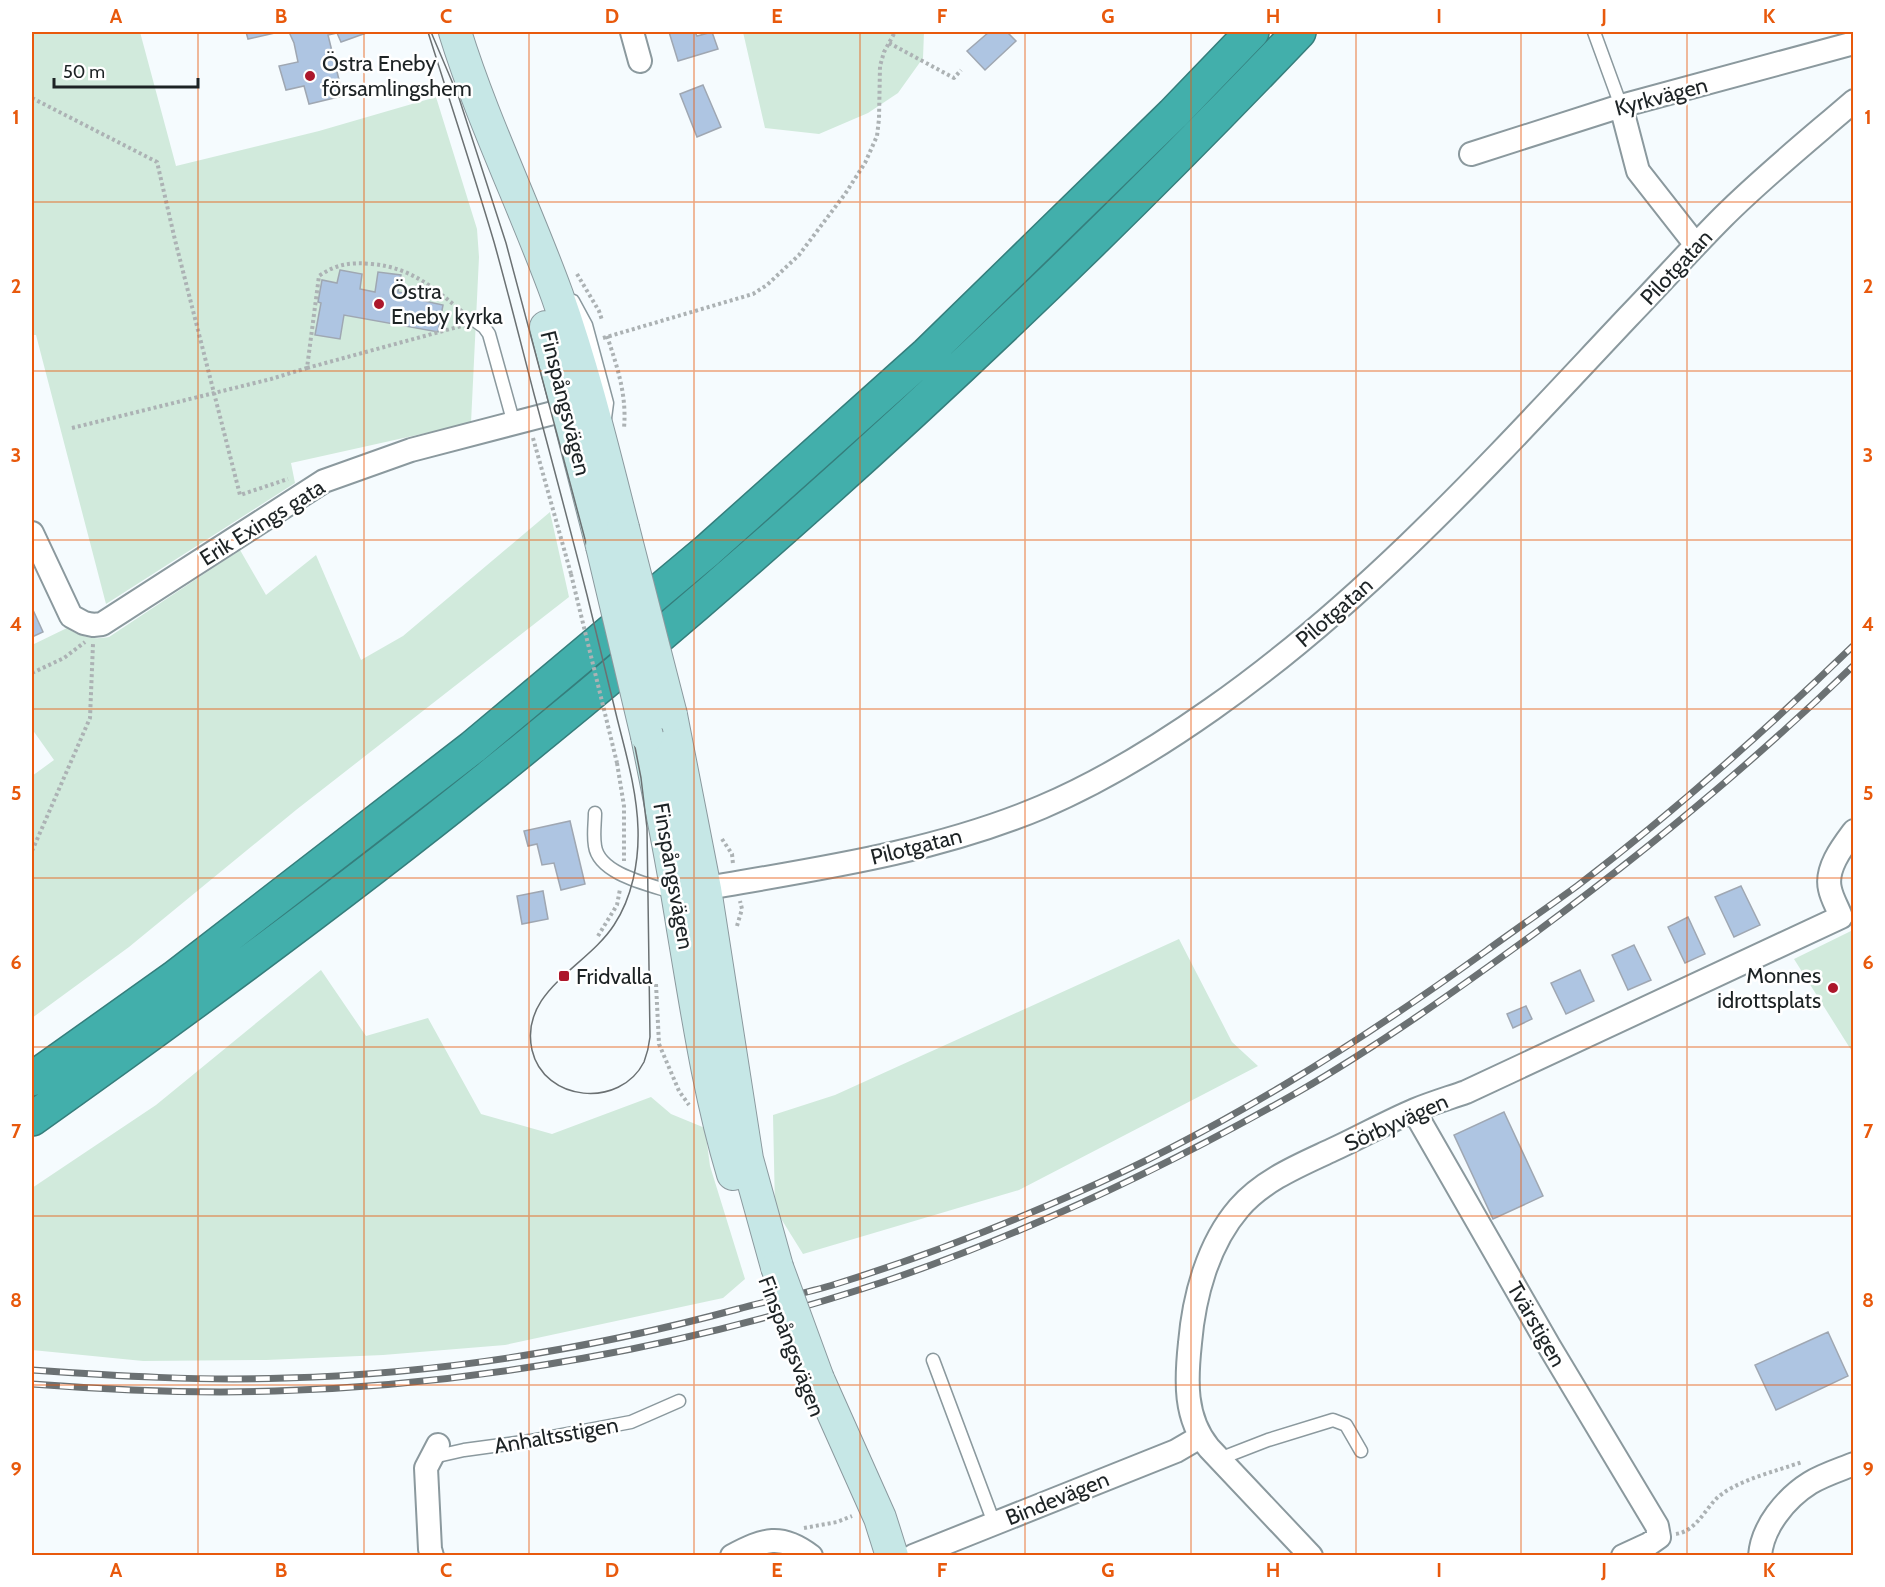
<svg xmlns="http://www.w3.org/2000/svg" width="1885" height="1587" font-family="Cabin,sans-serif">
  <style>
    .green { fill: #d1eadc }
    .building { fill: #aec5e2; stroke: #9fa7b2; stroke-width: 1.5 }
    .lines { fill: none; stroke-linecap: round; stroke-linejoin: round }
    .service-casing { stroke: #8b999e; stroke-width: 15 }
    .minor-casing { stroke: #8b999e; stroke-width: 26 }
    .secondary-casing { stroke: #8b999e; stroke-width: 34 }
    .motorway-casing { stroke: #357e7c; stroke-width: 36 }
    .path { stroke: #acb2b4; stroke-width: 4; stroke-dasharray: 3 3; stroke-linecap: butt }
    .service { stroke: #fff; stroke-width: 12 }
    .minor { stroke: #fff; stroke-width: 22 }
    .secondary { stroke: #c6e7e6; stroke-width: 32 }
    .motorway { stroke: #42afab; stroke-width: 33 }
    .tram { stroke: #6b7173; stroke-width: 1.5 }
    .rail-casing { stroke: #6b7173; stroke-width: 7 }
    .rail { stroke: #fff; stroke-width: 4.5; stroke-dasharray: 14; stroke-linecap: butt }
    .secondary-bridge-casing { stroke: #8b999e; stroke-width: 34; stroke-linecap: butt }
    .path-bridge { stroke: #acb2b4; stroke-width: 4; stroke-dasharray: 3 3; stroke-linecap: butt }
    .secondary-bridge { stroke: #c6e7e6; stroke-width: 32 }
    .grid { fill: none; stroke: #e8590c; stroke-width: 1.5; stroke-opacity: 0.55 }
    .poi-dot { fill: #ac172b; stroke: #fff; stroke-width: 2 }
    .labels { text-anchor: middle; stroke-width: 5; stroke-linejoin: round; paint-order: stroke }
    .poi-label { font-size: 22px; fill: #1d2325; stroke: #fff; text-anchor: start }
    .street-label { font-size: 22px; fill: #1d2325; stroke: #fff }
    .neatline { fill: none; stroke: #e8590c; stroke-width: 2 }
    .grid-label { font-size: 20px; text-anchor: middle; font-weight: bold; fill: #e8590c }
  </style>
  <rect width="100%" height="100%" fill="#f5fbfe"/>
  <path class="green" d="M32,32H140L176,166L319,131L436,97L477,229L479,257L471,423L291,463L295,483L106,604L36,335H32Z
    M743,32H924L923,58L898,93L868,113L819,134L765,128Z
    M550,512L569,597L296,810L129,947L32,1018V776L54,760L32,729V645L67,628C81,637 92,640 109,637L240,550L266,595L316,555L361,660L403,636Z
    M1853,930V1053L1794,959Z
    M1179,939L1232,1042L1258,1066L1019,1190L803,1254L775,1209L773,1115L835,1095Z
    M321,970L366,1036L428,1018L481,1114L552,1134L651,1097L671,1114L705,1128L710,1166L745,1279L723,1298L505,1345L383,1355L266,1360L143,1361L32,1350V1188L156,1105Z"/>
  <path class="building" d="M246,32H279L248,39Z
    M289,32H369L341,42L337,33L328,35L343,96L309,104L304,86L286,90L279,66L298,62L294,43Z
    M669,32H695L697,36L712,32L718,49L678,61Z
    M989,32H1007L1016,41L985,70L967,51Z
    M703,85L721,127L697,137L680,94Z
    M340,270L362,274L360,289L375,292L378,272L401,275L398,292L425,297L424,301L443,305L438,332L344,315L340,339L315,335L321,303L318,302L322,280L337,283Z
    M33,610L43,632L32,637V611Z
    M570,821L585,884L561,890L554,863L542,865L537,844L528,846L524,831Z
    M1741,886L1760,925L1734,937L1715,897Z
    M543,891L548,919L522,924L517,896Z
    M1688,917L1705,954L1685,963L1668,927Z
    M1634,945L1651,980L1628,990L1612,955Z
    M1580,970L1594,1001L1566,1014L1551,983Z
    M1526,1006L1532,1019L1513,1028L1507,1014Z
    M1504,1112L1543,1196L1493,1219L1454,1135Z
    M1828,1332L1848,1376L1776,1410L1755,1365Z"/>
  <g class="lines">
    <defs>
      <path id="service" d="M1594,32L1621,106
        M573,301L586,325L607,403L605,418
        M477,322L484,327L489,334L514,424
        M595,813C595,823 593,835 595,846C599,875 652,885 675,893
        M933,1360L994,1523
        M433,1457L464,1450L530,1441L631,1422L679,1401
        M1219,1459L1268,1440L1333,1420L1346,1425L1361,1451"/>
      <path id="minor" d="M632,32L640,61
        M1621,106L1638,171L1696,245
        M1471,154L1621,106L1854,43
        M32,533L71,616L84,623L93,625L102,624L324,481L411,450L580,406
        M690,891C809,870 931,854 1042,807C1103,781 1158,747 1212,709C1369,599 1497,456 1628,317C1660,284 1691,249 1723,217C1764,176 1810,139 1854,101
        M1414,1111L1549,1346L1657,1526L1659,1537L1649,1544L1623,1556
        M432,1556L430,1549L426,1468L438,1445
        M732,1556C764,1539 781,1533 811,1556
        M913,1556L1176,1451L1200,1437
        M1311,1556L1209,1448C1184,1418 1186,1380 1190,1343C1194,1296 1208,1244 1239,1208C1263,1180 1300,1165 1332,1150C1360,1137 1387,1122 1415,1110C1432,1103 1449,1098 1466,1092L1841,917C1838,908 1832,899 1830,889C1825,869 1842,847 1854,831
        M1760,1556C1762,1527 1786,1498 1810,1483C1823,1475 1839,1470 1854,1464"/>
      <path id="secondary" d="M455,32C483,122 525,207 557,295C584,371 603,450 623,528
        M546,327L602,546
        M671,715L705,889L747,1159L777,1267
        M647,736C660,800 673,864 683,929C697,1011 709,1094 733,1174
        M818,1379L880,1518L892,1556"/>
      <path id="motorway" d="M32,1079L174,978L473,747L708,550L927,354L1173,114L1252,32
        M32,1119C187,1009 341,896 489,777C775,547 1046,297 1299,32"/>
    </defs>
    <use href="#service" class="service-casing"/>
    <use href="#minor" class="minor-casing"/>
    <use href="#secondary" class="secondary-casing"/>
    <use href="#motorway" class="motorway-casing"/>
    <path class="path" d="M889,43L954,78L961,70
      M32,98L157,162L175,240L240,495L288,479
      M577,274L599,311L602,320
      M607,336C617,366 627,395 624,428
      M603,338L753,294L767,285L799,255L845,194L865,163L877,136L879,119L880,66L884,52L895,32
      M307,368L465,325
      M72,428L271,379L307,368L319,276C336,264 351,262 372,264C413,268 435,289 465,314
      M533,438L571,574
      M32,673L64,658L85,642
      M617,763L624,806V861
      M722,839L732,854L733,864
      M32,851L90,718L93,644
      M737,926L742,909L740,901
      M598,936L617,905L620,889
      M656,984L659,1044L679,1091L689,1105
      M804,1528L837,1522L852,1516
      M1676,1534C1695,1531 1703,1513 1715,1500C1733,1481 1777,1471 1802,1462"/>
    <use href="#service" class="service"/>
    <use href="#minor" class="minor"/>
    <use href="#secondary" class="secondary"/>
    <use href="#motorway" class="motorway"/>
    <path class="tram" d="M428,32C450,102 473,171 494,242C508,292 521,344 534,394C552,461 570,528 587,595C597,636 607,677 617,718C626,754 637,791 638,829C639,862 632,898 614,925C587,967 519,991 532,1050C544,1102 620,1109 644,1062C647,1054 649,1046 650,1037L647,828L641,778L635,747L590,558L506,243L459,98L431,32"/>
    <defs>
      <path id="rail" d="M32,1370C116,1376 201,1381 286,1378C438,1374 591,1349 738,1309C770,1300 804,1294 836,1284C917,1259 997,1228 1074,1194C1221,1130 1357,1044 1486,951C1516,929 1547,908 1577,886C1674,812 1766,730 1854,645
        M32,1384C112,1390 194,1394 275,1391C478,1385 691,1346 883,1282C1028,1233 1166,1167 1298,1092C1381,1044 1458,989 1535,933C1646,851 1754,762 1854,665"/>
    </defs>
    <use href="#rail" class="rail-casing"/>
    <use href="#rail" class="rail"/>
    <defs>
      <path id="secondary-bridge" d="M623,528L671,715
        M602,546L647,736
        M777,1267L818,1379"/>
    </defs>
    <use href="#secondary-bridge" class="secondary-bridge-casing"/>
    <path class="path-bridge" d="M571,574L617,763"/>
    <use href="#secondary-bridge" class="secondary-bridge"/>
  </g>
  <path class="grid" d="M198,32V1556M364,32V1556M529,32V1556M694,32V1556M860,32V1556M1025,32V1556M1191,32V1556M1356,32V1556M1521,32V1556M1687,32V1556M32,202H1854M32,371H1854M32,540H1854M32,709H1854M32,878H1854M32,1047H1854M32,1216H1854M32,1385H1854"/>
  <g class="poi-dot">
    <circle cx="310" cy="76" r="6"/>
    <circle cx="379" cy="304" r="6"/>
    <rect x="558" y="970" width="12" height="12" rx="3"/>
    <circle cx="1833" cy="988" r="6"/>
  </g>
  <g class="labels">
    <g class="poi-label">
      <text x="322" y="71">Östra Eneby<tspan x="322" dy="25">församlingshem</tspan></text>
      <text x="391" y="299">Östra<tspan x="391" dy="25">Eneby kyrka</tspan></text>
      <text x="1821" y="983" text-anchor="end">Monnes<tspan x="1821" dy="25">idrottsplats</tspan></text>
      <text x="576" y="984">Fridvalla</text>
    </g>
    <g class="street-label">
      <text transform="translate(1661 96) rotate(-15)" y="8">Kyrkvägen</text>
      <text transform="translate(1676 267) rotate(-47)" y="8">Pilotgatan</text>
      <text transform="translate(566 403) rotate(76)" y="8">Finspångsvägen</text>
      <text transform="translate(262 522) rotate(-32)" y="8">Erik Exings gata</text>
      <text transform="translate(1334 612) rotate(-41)" y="8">Pilotgatan</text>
      <text transform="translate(916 846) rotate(-14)" y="8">Pilotgatan</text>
      <text transform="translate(674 876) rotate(80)" y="8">Finspångsvägen</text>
      <text transform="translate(1396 1122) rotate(-24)" y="8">Sörbyvägen</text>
      <text transform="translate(1537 1324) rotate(60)" y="8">Tvärstigen</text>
      <text transform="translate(792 1346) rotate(69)" y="8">Finspångsvägen</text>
      <text transform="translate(556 1435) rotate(-10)" y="8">Anhaltsstigen</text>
      <text transform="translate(1057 1498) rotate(-22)" y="8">Bindevägen</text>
    </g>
  </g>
  <rect width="1885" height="1587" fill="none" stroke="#ffffff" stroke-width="66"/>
  <path d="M54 78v9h144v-9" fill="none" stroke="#1d2325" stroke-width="3"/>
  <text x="63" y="78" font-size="18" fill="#1d2325" stroke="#ffffff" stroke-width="4.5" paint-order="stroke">50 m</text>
  <rect x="33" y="33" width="1819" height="1521" class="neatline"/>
  <g class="grid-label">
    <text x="116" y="23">A</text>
    <text x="281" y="23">B</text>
    <text x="446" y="23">C</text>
    <text x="612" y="23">D</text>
    <text x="777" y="23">E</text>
    <text x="942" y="23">F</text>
    <text x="1108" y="23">G</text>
    <text x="1273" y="23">H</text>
    <text x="1439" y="23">I</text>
    <text x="1604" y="23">J</text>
    <text x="1769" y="23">K</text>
    <text x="16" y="124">1</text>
    <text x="1868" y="124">1</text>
    <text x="16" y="293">2</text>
    <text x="1868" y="293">2</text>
    <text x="16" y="462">3</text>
    <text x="1868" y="462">3</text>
    <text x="16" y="631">4</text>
    <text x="1868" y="631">4</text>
    <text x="16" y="800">5</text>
    <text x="1868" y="800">5</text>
    <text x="16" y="969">6</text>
    <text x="1868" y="969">6</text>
    <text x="16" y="1138">7</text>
    <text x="1868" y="1138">7</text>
    <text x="16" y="1307">8</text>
    <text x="1868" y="1307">8</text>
    <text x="16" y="1476">9</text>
    <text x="1868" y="1476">9</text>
    <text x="116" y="1577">A</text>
    <text x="281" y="1577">B</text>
    <text x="446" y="1577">C</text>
    <text x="612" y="1577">D</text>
    <text x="777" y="1577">E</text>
    <text x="942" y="1577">F</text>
    <text x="1108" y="1577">G</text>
    <text x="1273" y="1577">H</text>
    <text x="1439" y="1577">I</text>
    <text x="1604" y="1577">J</text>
    <text x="1769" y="1577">K</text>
  </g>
</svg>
